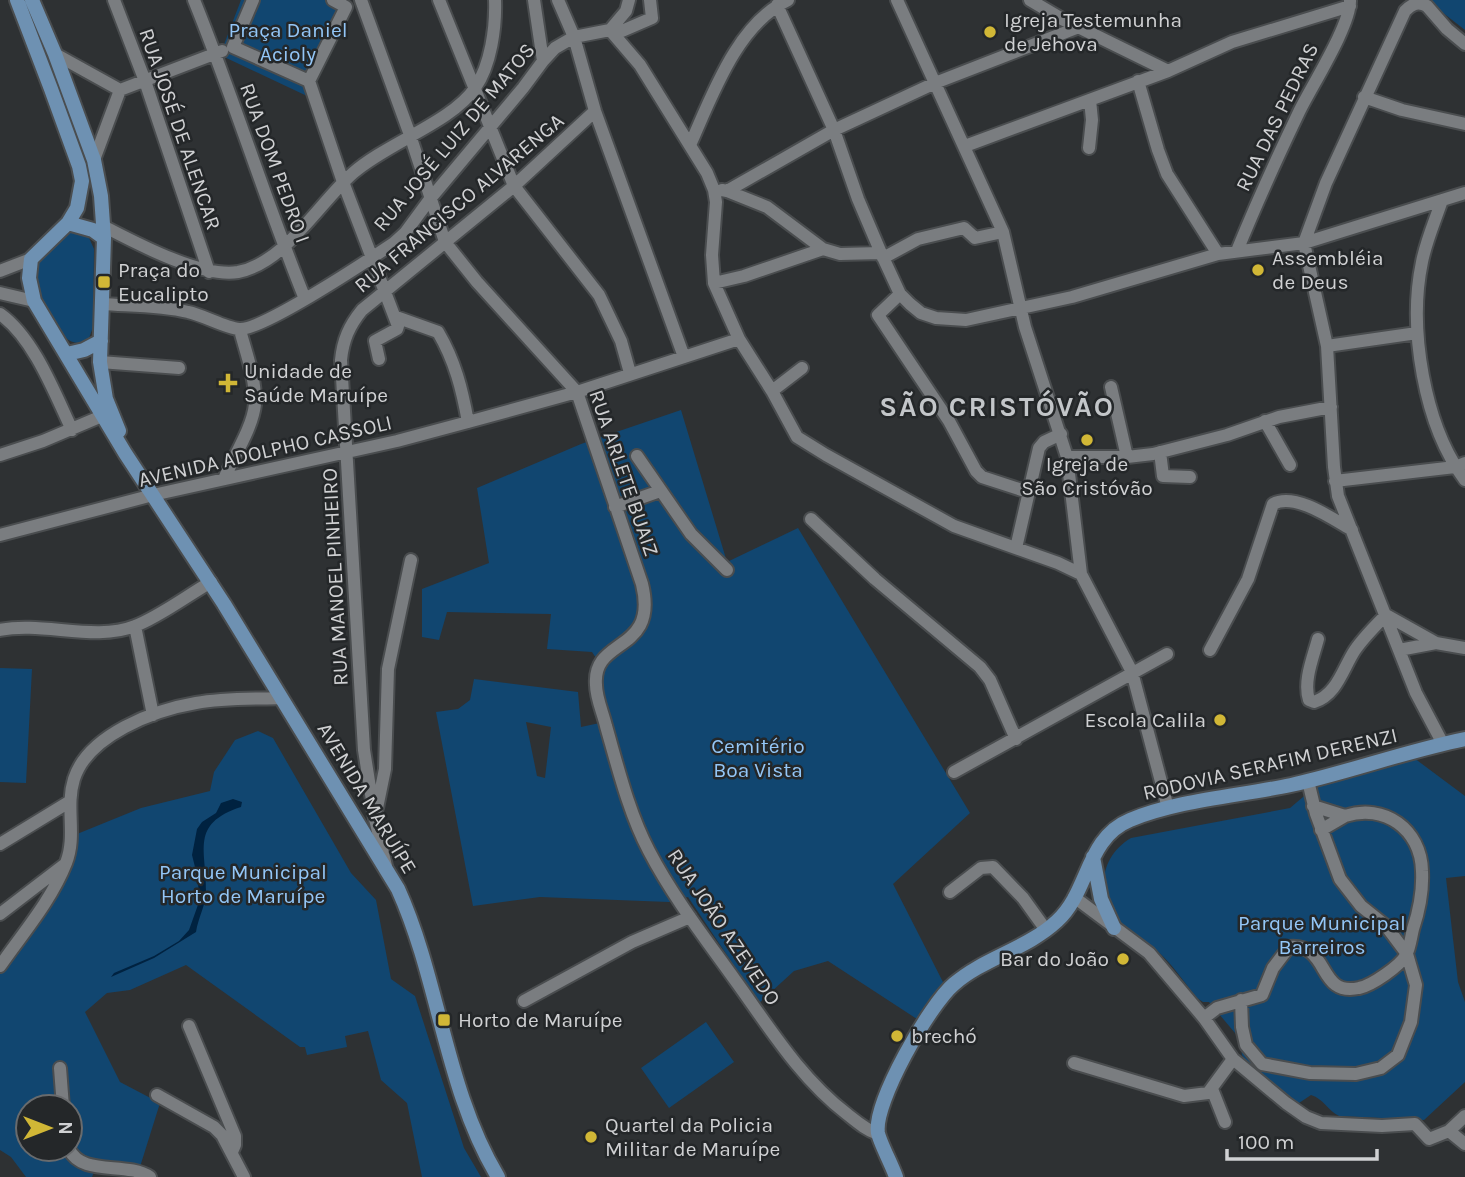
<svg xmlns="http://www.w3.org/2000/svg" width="1465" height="1177" font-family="Karla,sans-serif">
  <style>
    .green { fill: #114670; fill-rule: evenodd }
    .water { fill: #002240 }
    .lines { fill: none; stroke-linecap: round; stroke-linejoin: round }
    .minor-casing { stroke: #4a4d4f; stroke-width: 16 }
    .major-casing { stroke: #4a4d4f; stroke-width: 18 }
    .minor { stroke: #7a7d80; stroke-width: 12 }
    .major { stroke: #6e91b2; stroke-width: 14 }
    .poi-dot { fill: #d1b736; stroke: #242729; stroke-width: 2.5 }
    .labels { text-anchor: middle; stroke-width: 5; stroke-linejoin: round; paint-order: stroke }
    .poi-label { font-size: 21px; fill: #d0d1d3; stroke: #242729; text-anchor: start }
    .park-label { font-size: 21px; fill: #93c6f7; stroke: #242729 }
    .street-label { font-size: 21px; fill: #d0d1d3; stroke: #242729 }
    .district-label { font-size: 28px; font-weight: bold; letter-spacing: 2px; fill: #c3c6c9; stroke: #242729 }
  </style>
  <rect width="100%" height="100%" fill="#2e3133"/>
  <path class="green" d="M241,0H338L352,7L307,96L220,55Z
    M1430,0H1465V30L1438,9Z
    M69,229L86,231L94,249L93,327L88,341C79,344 72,344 65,337C52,314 22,282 40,256C48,246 60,237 69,229Z
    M681,410L727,562L798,528L970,813L893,884L945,986L920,1021L828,961L794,971L759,1003L688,897L669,902L540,897L473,906L436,712L458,709L470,700L474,679L578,692L581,727L609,721L600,683L602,667L592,652L547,649L551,614L447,612L439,640L422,637V589L489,563L477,488L581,444ZM526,722L551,727L545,778L537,776Z
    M0,668L32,669L26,783L0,782Z
    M258,731L273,738L351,873L376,900L391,979L415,996L464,1148L481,1177H422L407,1103L381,1080L368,1031L345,1036L347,1047L307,1055L305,1047H300L186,965L130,990L107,993L85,1012L120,1082L160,1103L139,1170L96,1167L92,1177H26L11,1157L0,1150V970L74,849L77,834L141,808L210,791L214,772L235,740ZM28,1107H70V1149H28Z
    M1414,758L1465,796V876L1446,878L1458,982L1465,1002V1082L1424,1120L1339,1116C1327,1110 1324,1099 1311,1095L1296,1105L1249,1065L1242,1055L1240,1039L1209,1002H1203L1197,998C1184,982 1171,962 1155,949C1146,941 1133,936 1124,928C1095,901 1097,858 1131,838L1290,808L1316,786Z
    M706,1022L734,1062L669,1108L641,1068Z"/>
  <path class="water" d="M233,799L242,802L241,807C189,824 207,851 206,891C206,905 198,918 196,932L154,958L111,977L114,973L154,956L179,941L189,930L199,902L198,879L192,855L197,829L202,822L216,813L221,803Z"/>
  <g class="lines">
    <defs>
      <path id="minor" d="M114,0L145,81L209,272
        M194,0C234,99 265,200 305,299
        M253,0L233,47L309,81L346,7L333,0
        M361,0L410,135L445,242L477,282L577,392L642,584C659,654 592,636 596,685C596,698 603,713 606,726C618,768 629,813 649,851C673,897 705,938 735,980C769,1027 800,1078 847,1114C857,1122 866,1130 878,1134
        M439,0L514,186L599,295L621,341L630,373
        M534,0L543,61
        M558,0L574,37L595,111L684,357
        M897,0L1003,232L1025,327L1067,457L1081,574L1132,672L1168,808
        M1030,0L1062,19L1168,71
        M777,5L834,130L858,199L881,253
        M610,30L640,65L707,173L714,190L716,202L712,255L714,283L739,339L772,391L797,437L826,455L954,526L1058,563L1081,574
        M615,34L652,18L650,0
        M55,54L120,90L222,51
        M309,81L343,182L398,326L397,329L375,341L379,359
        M1138,81L1158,150L1167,174L1218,254
        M1364,97L1402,110L1465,124
        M690,145C712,96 737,24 788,0
        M965,146L1168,71L1232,42L1350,6
        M1089,148L1092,120L1090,100
        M94,160L120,90
        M722,190L727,191L834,130L935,83L1079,27
        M727,191L767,207L823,249L840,254L881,253L900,294L910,304L921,313L936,318L966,320L1072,297L1218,254L1304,243L1465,193
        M1442,200C1435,221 1426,241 1422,262C1408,328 1424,426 1465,480
        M103,226C136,243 201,278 238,272C285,263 319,203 353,173C387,143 452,122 475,88C491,65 496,27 495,0
        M1237,251C1256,204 1277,158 1299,112C1311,87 1351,25 1350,0
        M883,258L918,239L964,228L975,238L1003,232
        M0,271L31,259
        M714,283L744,276L823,249
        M0,293L34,301
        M900,294L878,315L949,421L976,471L982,477L1028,492
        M102,304C130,306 160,305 188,312C203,315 226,328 239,329C262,331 370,259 394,243L405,233L430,199L523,88L543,61L555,48L574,37L610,30L626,11L629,0
        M0,314C34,338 55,394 72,430
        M396,317L438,332C455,361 462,389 468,422
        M1327,346L1417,333
        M100,362L179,368
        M1111,387L1127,457
        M772,391L802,368
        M1265,421L1290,465
        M1160,452L1163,476L1190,477
        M0,455L43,441L102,416
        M637,456L691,534L727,570
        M1067,457H1127L1153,454L1227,435L1279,417L1331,407
        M224,479C233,458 253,427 255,404C256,379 246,353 240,330
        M1335,481L1455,467L1465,463
        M615,507L660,491
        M811,519L875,579L980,667L990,680L1016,739
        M0,535L153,495L397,441L468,422L577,392L739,339
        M1016,548L1039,448L1044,442L1061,434
        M135,626L153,715
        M0,630C42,621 95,642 135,626C159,617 188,595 211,582
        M1318,639C1313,658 1303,681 1309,700L1314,702C1337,695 1343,668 1355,650C1364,637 1375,626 1386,615L1436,643L1399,650
        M1436,643L1465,648
        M1210,650L1248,579L1273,504C1295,492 1333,519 1352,530
        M1443,744L1416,693L1338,496L1334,467L1327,346L1304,243L1326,183L1405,11C1412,4 1418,1 1427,6L1447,29L1465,44
        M954,772L1167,654
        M1313,806L1345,816L1321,830
        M377,808L385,769L388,669L411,560
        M0,844L69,802
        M386,866L375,819L364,750L341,360C343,340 349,326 362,310L514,186L595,111
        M950,892L981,868L993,867L1023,898L1046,930
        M1074,897L1149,953L1204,1018L1233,1059L1286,1103L1306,1117L1321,1123L1382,1126L1415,1124L1429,1139L1449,1131L1465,1116
        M0,914L64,865
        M0,966C23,933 51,901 66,863C77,835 65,808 74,779C88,735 154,710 196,703C224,698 253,699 281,698
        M1241,1000L1242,1027L1246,1045L1262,1064L1310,1073L1356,1074L1381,1068L1398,1055L1411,1022L1416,985L1407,954L1386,926L1361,906L1340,879L1316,814L1308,781
        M524,1001L632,942L690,917
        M1204,1018L1217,1008L1262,995L1273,968L1289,947C1331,943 1316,997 1359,988C1371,986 1400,966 1406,955C1410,948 1411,937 1413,929C1419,911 1423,890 1422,871C1421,829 1384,803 1345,816
        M189,1026L235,1136V1145L232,1152
        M1074,1063L1184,1096L1208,1093L1233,1059
        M60,1068L63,1107
        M1212,1089L1225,1122
        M157,1095L214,1127L222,1135L244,1177
        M1449,1131L1465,1144
        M69,1149C82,1177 126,1161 150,1177"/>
      <path id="major" d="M17,0L51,89L79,166L82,181L77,208L68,223L31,259L29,278L34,301L125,453L224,604L398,889C440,982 445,1089 498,1177
        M32,0L55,54L94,160L101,196L104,238L100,362L106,399L119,431
        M68,223L93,230L104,238
        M67,354L84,350L101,341
        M1093,857L1101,899L1114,928
        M896,1177C892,1165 880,1143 878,1133C873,1103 930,1004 954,984C984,958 1027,949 1057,921C1089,892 1086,838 1130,820C1178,800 1239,796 1291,785C1349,772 1406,751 1465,739"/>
    </defs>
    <use href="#minor" class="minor-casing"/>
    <use href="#major" class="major-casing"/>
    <use href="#minor" class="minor"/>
    <use href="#major" class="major"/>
  </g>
  <g class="poi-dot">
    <circle cx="990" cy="32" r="7"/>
    <circle cx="1258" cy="270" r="7"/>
    <rect x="97" y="275" width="14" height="14" rx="3.5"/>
    <path d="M224.5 372.5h7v7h7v7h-7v7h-7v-7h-7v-7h7z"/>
    <circle cx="1087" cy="440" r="7"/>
    <circle cx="1220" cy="720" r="7"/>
    <circle cx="1123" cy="959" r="7"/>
    <rect x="437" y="1013" width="14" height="14" rx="3.5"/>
    <circle cx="897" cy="1036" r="7"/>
    <circle cx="591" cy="1137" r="7"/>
  </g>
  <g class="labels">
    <g class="poi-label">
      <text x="1004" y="27">Igreja Testemunha<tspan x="1004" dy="24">de Jehova</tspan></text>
      <text x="1272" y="265">Assembléia<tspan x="1272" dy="24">de Deus</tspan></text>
      <text x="118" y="277">Praça do<tspan x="118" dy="24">Eucalipto</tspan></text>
      <text x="244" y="378">Unidade de<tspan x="244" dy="24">Saúde Maruípe</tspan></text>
      <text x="1087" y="471" text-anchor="middle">Igreja de<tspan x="1087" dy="24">São Cristóvão</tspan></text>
      <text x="1206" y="727" text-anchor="end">Escola Calila</text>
      <text x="1109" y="966" text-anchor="end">Bar do João</text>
      <text x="458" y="1027">Horto de Maruípe</text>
      <text x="911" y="1043">brechó</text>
      <text x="605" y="1132">Quartel da Policia<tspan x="605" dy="24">Militar de Maruípe</tspan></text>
    </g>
    <g class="park-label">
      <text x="288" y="37">Praça Daniel<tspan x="288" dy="24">Acioly</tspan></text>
      <text x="758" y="753">Cemitério<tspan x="758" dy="24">Boa Vista</tspan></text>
      <text x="243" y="879">Parque Municipal<tspan x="243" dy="24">Horto de Maruípe</tspan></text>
      <text x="1322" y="930">Parque Municipal<tspan x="1322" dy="24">Barreiros</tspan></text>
    </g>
    <g class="street-label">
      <text transform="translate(1277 117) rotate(-64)" y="7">RUA DAS PEDRAS</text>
      <text transform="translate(180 129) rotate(71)" y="7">RUA JOSÉ DE ALENCAR</text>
      <text transform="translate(454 137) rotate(-50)" y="7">RUA JOSÉ LUIZ DE MATOS</text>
      <text transform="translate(275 163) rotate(70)" y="7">RUA DOM PEDRO I</text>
      <text transform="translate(459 203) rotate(-40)" y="7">RUA FRANCISCO ALVARENGA</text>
      <text transform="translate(265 451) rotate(-13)" y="7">AVENIDA ADOLPHO CASSOLI</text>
      <text transform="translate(624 473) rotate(71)" y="7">RUA ARLETE BUAIZ</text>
      <text transform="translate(335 577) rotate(-93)" y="7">RUA MANOEL PINHEIRO</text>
      <text transform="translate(1270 764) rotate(-13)" y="7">RODOVIA SERAFIM DERENZI</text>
      <text transform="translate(367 798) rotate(59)" y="7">AVENIDA MARUÍPE</text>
      <text transform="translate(724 927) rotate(56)" y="7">RUA JOÃO AZEVEDO</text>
    </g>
    <g class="district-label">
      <text x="997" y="416">SÃO CRISTÓVÃO</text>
    </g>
  </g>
  <g transform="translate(49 1128) rotate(90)"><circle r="33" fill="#242729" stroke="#696b6d" stroke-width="2"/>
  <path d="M0-5L12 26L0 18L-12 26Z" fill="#d1b736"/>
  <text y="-10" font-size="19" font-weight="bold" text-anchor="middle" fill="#d0d1d3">N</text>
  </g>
  <path d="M1227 1149v10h150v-10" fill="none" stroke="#d0d1d3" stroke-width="3.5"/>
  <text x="1238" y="1149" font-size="21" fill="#d0d1d3" stroke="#242729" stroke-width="5" paint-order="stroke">100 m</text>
</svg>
